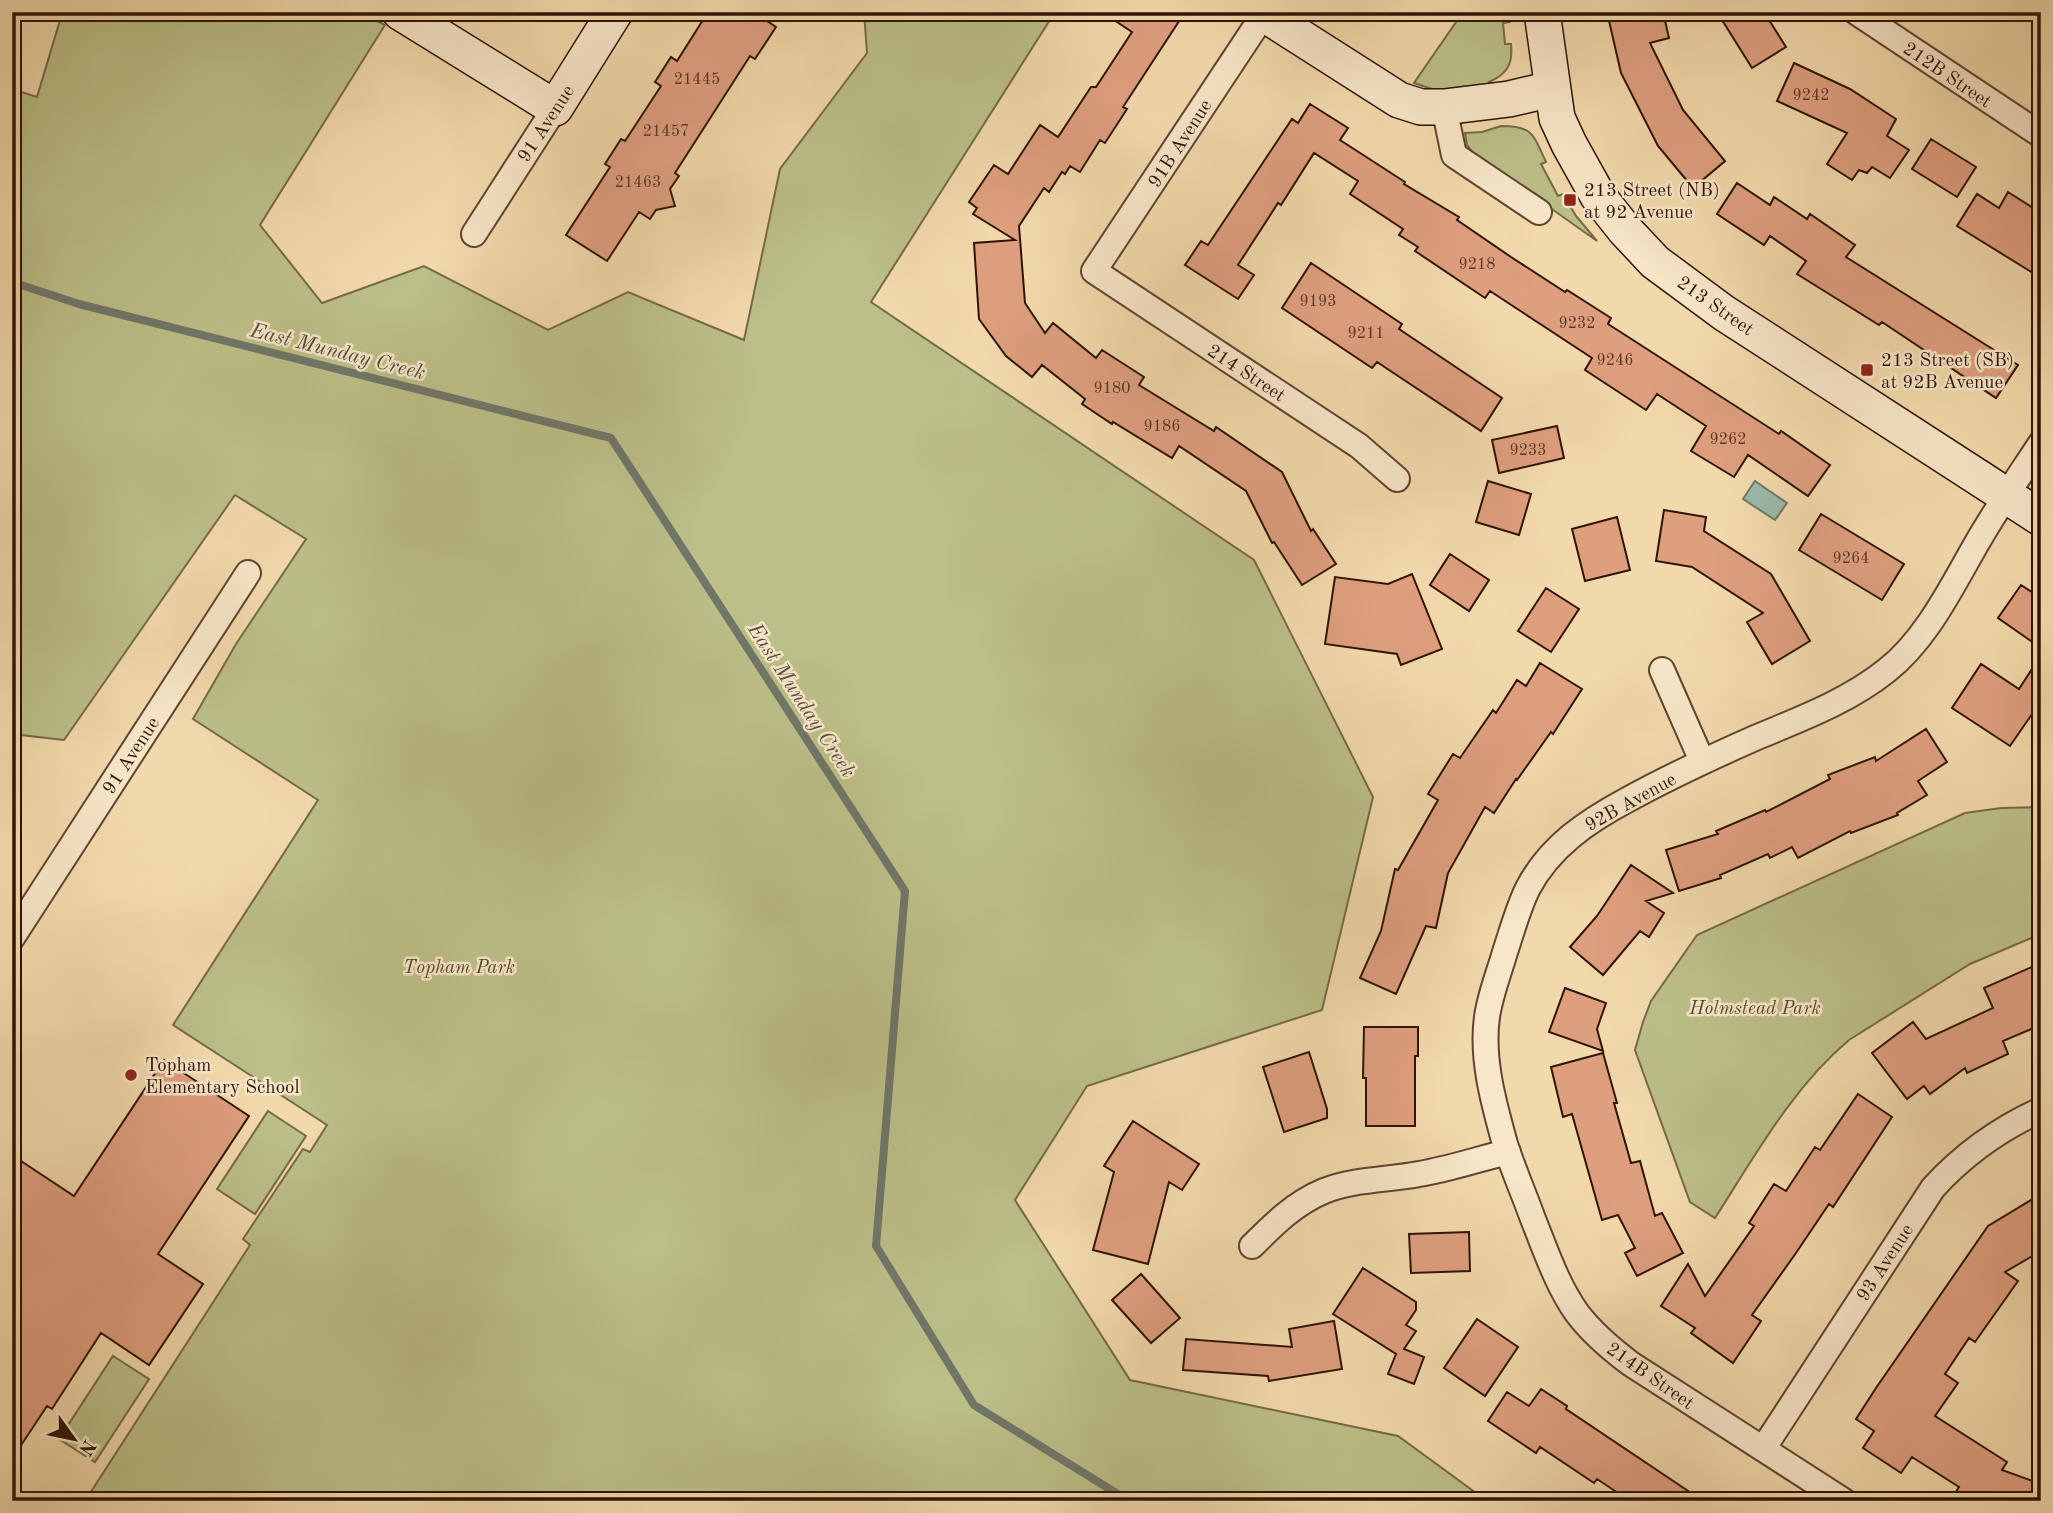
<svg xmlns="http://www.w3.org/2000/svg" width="2053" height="1513" font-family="'Old Standard TT',serif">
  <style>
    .green { fill: #bcbf88; stroke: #766948; stroke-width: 2 }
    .water { fill: #9bbaaa; stroke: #707769; stroke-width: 2 }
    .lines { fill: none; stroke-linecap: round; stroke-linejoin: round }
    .stream { stroke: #707769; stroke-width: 8 }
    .building { fill: #de9f7f; stroke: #2f1308; stroke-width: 2 }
    .street-casing { stroke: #604431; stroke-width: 28 }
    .secondary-casing { stroke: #2f1308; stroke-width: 38 }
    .street { stroke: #f7e6c8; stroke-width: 24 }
    .secondary { stroke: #f7e6c8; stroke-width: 35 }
    .poi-dot { fill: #8f2418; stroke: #f7e6c8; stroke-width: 2.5 }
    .labels { text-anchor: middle; stroke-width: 5; stroke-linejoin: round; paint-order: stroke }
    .number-label { font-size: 16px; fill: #5b3626 }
    .street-label { font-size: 19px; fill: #2f1308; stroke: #f7e6c8 }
    .poi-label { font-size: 19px; fill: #2f1308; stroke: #f7e6c8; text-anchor: start }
    .park-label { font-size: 19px; font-style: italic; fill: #59472e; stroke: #f7e6c8 }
    .water-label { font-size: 21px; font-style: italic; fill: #554d41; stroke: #f7e6c8 }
  </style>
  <rect width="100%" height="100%" fill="#f2d9ab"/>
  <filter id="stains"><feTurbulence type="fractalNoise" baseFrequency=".00286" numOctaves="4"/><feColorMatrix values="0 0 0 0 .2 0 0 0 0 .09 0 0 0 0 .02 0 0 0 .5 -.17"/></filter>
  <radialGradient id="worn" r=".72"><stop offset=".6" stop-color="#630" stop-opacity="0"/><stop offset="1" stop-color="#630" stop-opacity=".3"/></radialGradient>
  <path class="green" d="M64,12H360L385,25L260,225L322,303L424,266L548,330L628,292L744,340L780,169L867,53L864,12H1055L871,302L1254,560L1373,797L1322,1010L1087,1086L1015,1200L1130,1380L1398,1436L1487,1501H85L250,1245L243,1239L303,1149L310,1152L327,1125L173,1025L318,800L193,719L236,644L306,539L235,495L64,740L12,734V404L14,395L12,394V89L37,97L61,17Z
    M1463,12H1509L1510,22L1503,23L1505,44H1511C1513,63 1508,74 1489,82L1491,88L1435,90L1414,83Z
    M1501,126C1534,126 1533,135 1546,162L1541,164L1558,196L1563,194L1576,216L1597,241L1474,154L1467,145L1465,133L1482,132Z
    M2041,807V934L1970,964L1849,1040C1792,1088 1755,1156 1715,1218L1690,1202L1635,1050L1643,1022L1651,1001L1697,935L1965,813L2001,808Z
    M268,1111L306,1136L255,1214L217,1189Z
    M113,1356L149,1379L95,1462L59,1439Z"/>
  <path class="water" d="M1755,481L1787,503L1775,520L1743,499Z"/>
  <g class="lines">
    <path class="stream" d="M12,282L79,304L611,438L905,891L876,1246L974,1405L1129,1501"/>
  </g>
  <path class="building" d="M708,12H754L776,27L755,59L750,56L675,173L679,176L670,189L675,206L656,210L650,219L639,212L607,261L566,235L610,167L605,164L621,139L625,141L661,86L655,82L671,57L677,61Z
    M1102,12H1185L1123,107L1127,109L1105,143L1100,140L1080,172L1070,166L1065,174L1062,172L1049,192L1044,188L1019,226L1025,303L1045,333L1053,323L1096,358L1102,350L1144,377L1139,385L1214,431L1216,427L1282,472L1311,531L1313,529L1336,564L1302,585L1274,542L1272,543L1246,491L1179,446L1172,458L1113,422L1112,424L1082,404L1085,399L1042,365L1032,377L1006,356L979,319L974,243L1015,240L973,214L977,208L969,202L994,165L1008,174L1040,125L1058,137L1091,87H1096L1132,32Z
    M1607,12H1663L1669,38L1650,43L1683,110L1725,161L1693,188L1658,146L1621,73Z
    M1717,12H1764L1786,47L1752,68Z
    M1794,63L1850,89L1896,119L1887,136L1909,150L1890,178L1872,167L1867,173L1859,170L1852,180L1827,164L1847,133L1777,101Z
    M1310,104L1348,128L1340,140L1405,182L1404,184L1459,217L1457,220L1511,257L1565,292L1567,290L1611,318L1608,324L1779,434L1781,431L1830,465L1808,496L1748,455L1734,477L1691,451L1706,426L1657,394L1646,410L1585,370L1592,358L1490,291L1485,298L1415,251L1418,247L1399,235L1403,229L1350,194L1358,181L1314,153L1281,205L1278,203L1238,265L1254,275L1238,299L1185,265L1201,241L1208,245L1292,119L1298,123Z
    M1931,139L1976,167L1957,197L1912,169Z
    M1737,183L1770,205L1774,197L1807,219L1810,214L1855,245L1846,257L2018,365L1996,398L1882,322L1879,325L1797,274L1806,261L1770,236L1764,245L1717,214Z
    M2008,192L2041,213V278L1957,226L1977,194L1999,208Z
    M1311,263L1402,324L1399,329L1502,398L1481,431L1377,362L1372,368L1282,308Z
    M1557,426L1564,458L1499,473L1492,440Z
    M1488,481L1531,494L1519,535L1476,522Z
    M1664,510L1706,517L1704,531L1771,574L1810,641L1772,664L1747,622L1763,613L1692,567L1656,561Z
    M1821,514L1904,564L1882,600L1799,550Z
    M1617,517L1630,570L1585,581L1572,529Z
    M1450,554L1489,580L1469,611L1430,585Z
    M1412,574L1442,649L1401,665L1397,654L1325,644L1335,577L1388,584Z
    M2021,585L2041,598V648L1998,618Z
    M1546,588L1579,609L1551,652L1518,631Z
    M2041,655V701L2010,746L1952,708L1981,664L2019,689Z
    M1540,663L1582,689L1553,734L1551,732L1517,780L1516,779L1494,813L1485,807L1448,873L1436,928L1426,926L1396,994L1360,978L1381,931L1395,869L1398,870L1438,800L1428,794L1453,754L1460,758L1493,710L1496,713L1517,680L1526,686Z
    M1926,729L1947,762L1918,781L1927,795L1897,813L1898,815L1851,833L1850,831L1798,858L1792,847L1770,858L1768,854L1720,875L1721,878L1679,891L1666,850L1718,834L1716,831L1765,810L1766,812L1830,779L1828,775L1875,757L1876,761Z
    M1631,865L1673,893L1646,901L1664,913L1649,937L1640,931L1603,975L1570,947L1597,916Z
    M2034,966L2041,982V1025L2003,1041L2008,1054L1967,1073L1965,1068L1930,1094L1924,1086L1907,1099L1872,1053L1913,1022L1926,1039L1993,1008L1984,988Z
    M1565,988L1606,1003L1597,1029L1603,1051L1549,1032Z
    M1364,1027H1418V1056H1415V1126H1366V1078H1363Z
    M1309,1052L1327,1109V1118L1284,1132L1263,1067Z
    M1603,1053L1617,1103H1614L1631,1163L1640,1161L1655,1216L1662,1213L1683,1253L1637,1276L1625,1253L1635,1248L1618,1215L1602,1220L1572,1114L1563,1117L1551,1067Z
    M164,1060L249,1116L158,1254L203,1284L149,1365L101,1333L52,1409L47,1406L12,1459V1155L74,1196Z
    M1858,1094L1892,1117L1833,1207L1829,1204L1796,1253L1752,1315L1761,1321L1733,1363L1691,1333L1695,1328L1661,1306L1688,1264L1705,1296L1754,1226L1749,1223L1774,1184L1786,1191L1815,1147L1820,1150Z
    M1133,1121L1199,1164L1182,1190L1169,1182L1148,1264L1093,1250L1114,1172L1104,1166Z
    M2041,1194V1251L2005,1272L2018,1281L1975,1342L1969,1338L1945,1374L1958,1383L1935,1416L2007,1462L2002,1470L2041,1484V1501H1950L1959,1487L1912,1457L1901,1473L1863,1448L1874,1431L1856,1419L1876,1388L1988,1226Z
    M1469,1232L1470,1271L1411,1273L1409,1234Z
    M1363,1268L1416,1302V1310L1406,1325L1416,1331L1404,1349L1424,1357L1414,1384L1388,1374L1396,1354L1333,1314Z
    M1141,1274L1180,1318L1151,1343L1112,1300Z
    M1477,1319L1518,1347L1485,1396L1444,1368Z
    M1334,1321L1342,1369L1269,1381L1268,1376L1183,1370L1186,1339L1292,1347L1289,1329Z
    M1541,1389L1567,1406L1566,1409L1703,1501H1630L1597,1479L1594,1483L1540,1447L1536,1453L1488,1421L1507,1392L1529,1406Z"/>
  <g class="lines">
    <defs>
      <path id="street" d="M1856,12L2041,135
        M1264,14L1094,271L1359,446L1397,479
        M1444,107L1454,155L1539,212
        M474,234L555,108
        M1662,670L1702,761
        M12,938L248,573
        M1252,1246C1274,1224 1295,1203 1324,1191C1354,1179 1388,1180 1419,1174C1449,1169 1478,1159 1508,1152
        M1763,1449L1933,1188C1964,1154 1999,1129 2041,1110
        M1844,1501L1631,1364C1611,1349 1592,1333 1577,1313C1557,1285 1546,1251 1533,1219C1524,1194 1513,1169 1505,1144C1494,1104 1481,1059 1487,1017C1490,995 1499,973 1505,952C1512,931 1518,908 1528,888C1550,846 1588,821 1627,800C1669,777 1712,757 1755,738C1800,719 1847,702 1886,671C1930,637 1956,577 1984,531C2002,501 2022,472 2041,443"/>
      <path id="secondary" d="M400,12L555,108L615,12
        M1261,12L1399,100L1421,107H1444L1509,99L1552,89
        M1542,12L1557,118L1569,144L1598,196L1625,230L1655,262L1724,313L2041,518"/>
    </defs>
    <use href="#street" class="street-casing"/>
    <use href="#secondary" class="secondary-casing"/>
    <use href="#street" class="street"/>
    <use href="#secondary" class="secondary"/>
  </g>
  <g class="poi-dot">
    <rect x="1563" y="193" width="14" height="14" rx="3.5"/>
    <rect x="1860" y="363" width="14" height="14" rx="3.5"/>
    <circle cx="131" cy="1075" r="7"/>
  </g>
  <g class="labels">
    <g class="number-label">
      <text x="697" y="84">21445</text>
      <text x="1811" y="100">9242</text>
      <text x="666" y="136">21457</text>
      <text x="638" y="187">21463</text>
      <text x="1477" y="269">9218</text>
      <text x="1318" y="306">9193</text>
      <text x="1577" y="328">9232</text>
      <text x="1366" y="338">9211</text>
      <text x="1615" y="365">9246</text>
      <text x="1112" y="393">9180</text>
      <text x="1162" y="431">9186</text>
      <text x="1728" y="444">9262</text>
      <text x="1528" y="455">9233</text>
      <text x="1851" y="563">9264</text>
    </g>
    <g class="street-label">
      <text transform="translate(1948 74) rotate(34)" y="7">212B Street</text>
      <text transform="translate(545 123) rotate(-57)" y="7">91 Avenue</text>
      <text transform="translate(1179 143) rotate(-57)" y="7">91B Avenue</text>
      <text transform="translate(1716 305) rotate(35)" y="7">213 Street</text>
      <text transform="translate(1247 372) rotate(33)" y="7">214 Street</text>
      <text transform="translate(130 755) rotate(-57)" y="7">91 Avenue</text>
      <text transform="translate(1630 801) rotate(-29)" y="7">92B Avenue</text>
      <text transform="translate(1884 1262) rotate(-57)" y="7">93 Avenue</text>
      <text transform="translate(1651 1375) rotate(35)" y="7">214B Street</text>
    </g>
    <g class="poi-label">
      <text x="1584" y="196">213 Street (NB)<tspan x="1584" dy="22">at 92 Avenue</tspan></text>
      <text x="1881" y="366">213 Street (SB)<tspan x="1881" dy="22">at 92B Avenue</tspan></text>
      <text x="145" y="1071">Topham<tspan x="145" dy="22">Elementary School</tspan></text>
    </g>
    <g class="park-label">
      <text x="459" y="973">Topham Park</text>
      <text x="1755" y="1014">Holmstead Park</text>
    </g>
    <g class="water-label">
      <text transform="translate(338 351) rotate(14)" y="7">East Munday Creek</text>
      <text transform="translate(802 700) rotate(57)" y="7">East Munday Creek</text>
    </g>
  </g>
  <rect width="2053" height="1513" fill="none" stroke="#f2d9ab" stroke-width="42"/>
  <rect x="14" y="14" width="2025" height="1485" fill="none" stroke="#2f1308" stroke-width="3.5"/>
  <rect x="21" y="21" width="2011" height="1471" fill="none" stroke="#2f1308" stroke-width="2"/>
  <g transform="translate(74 1439) rotate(123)" stroke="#f7e6c8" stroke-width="5" paint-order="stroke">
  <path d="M0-5L12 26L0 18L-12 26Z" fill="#2f1308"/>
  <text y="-10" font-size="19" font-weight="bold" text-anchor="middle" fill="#2f1308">N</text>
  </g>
  <rect width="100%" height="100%" filter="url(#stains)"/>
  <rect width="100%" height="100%" fill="url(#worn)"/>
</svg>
